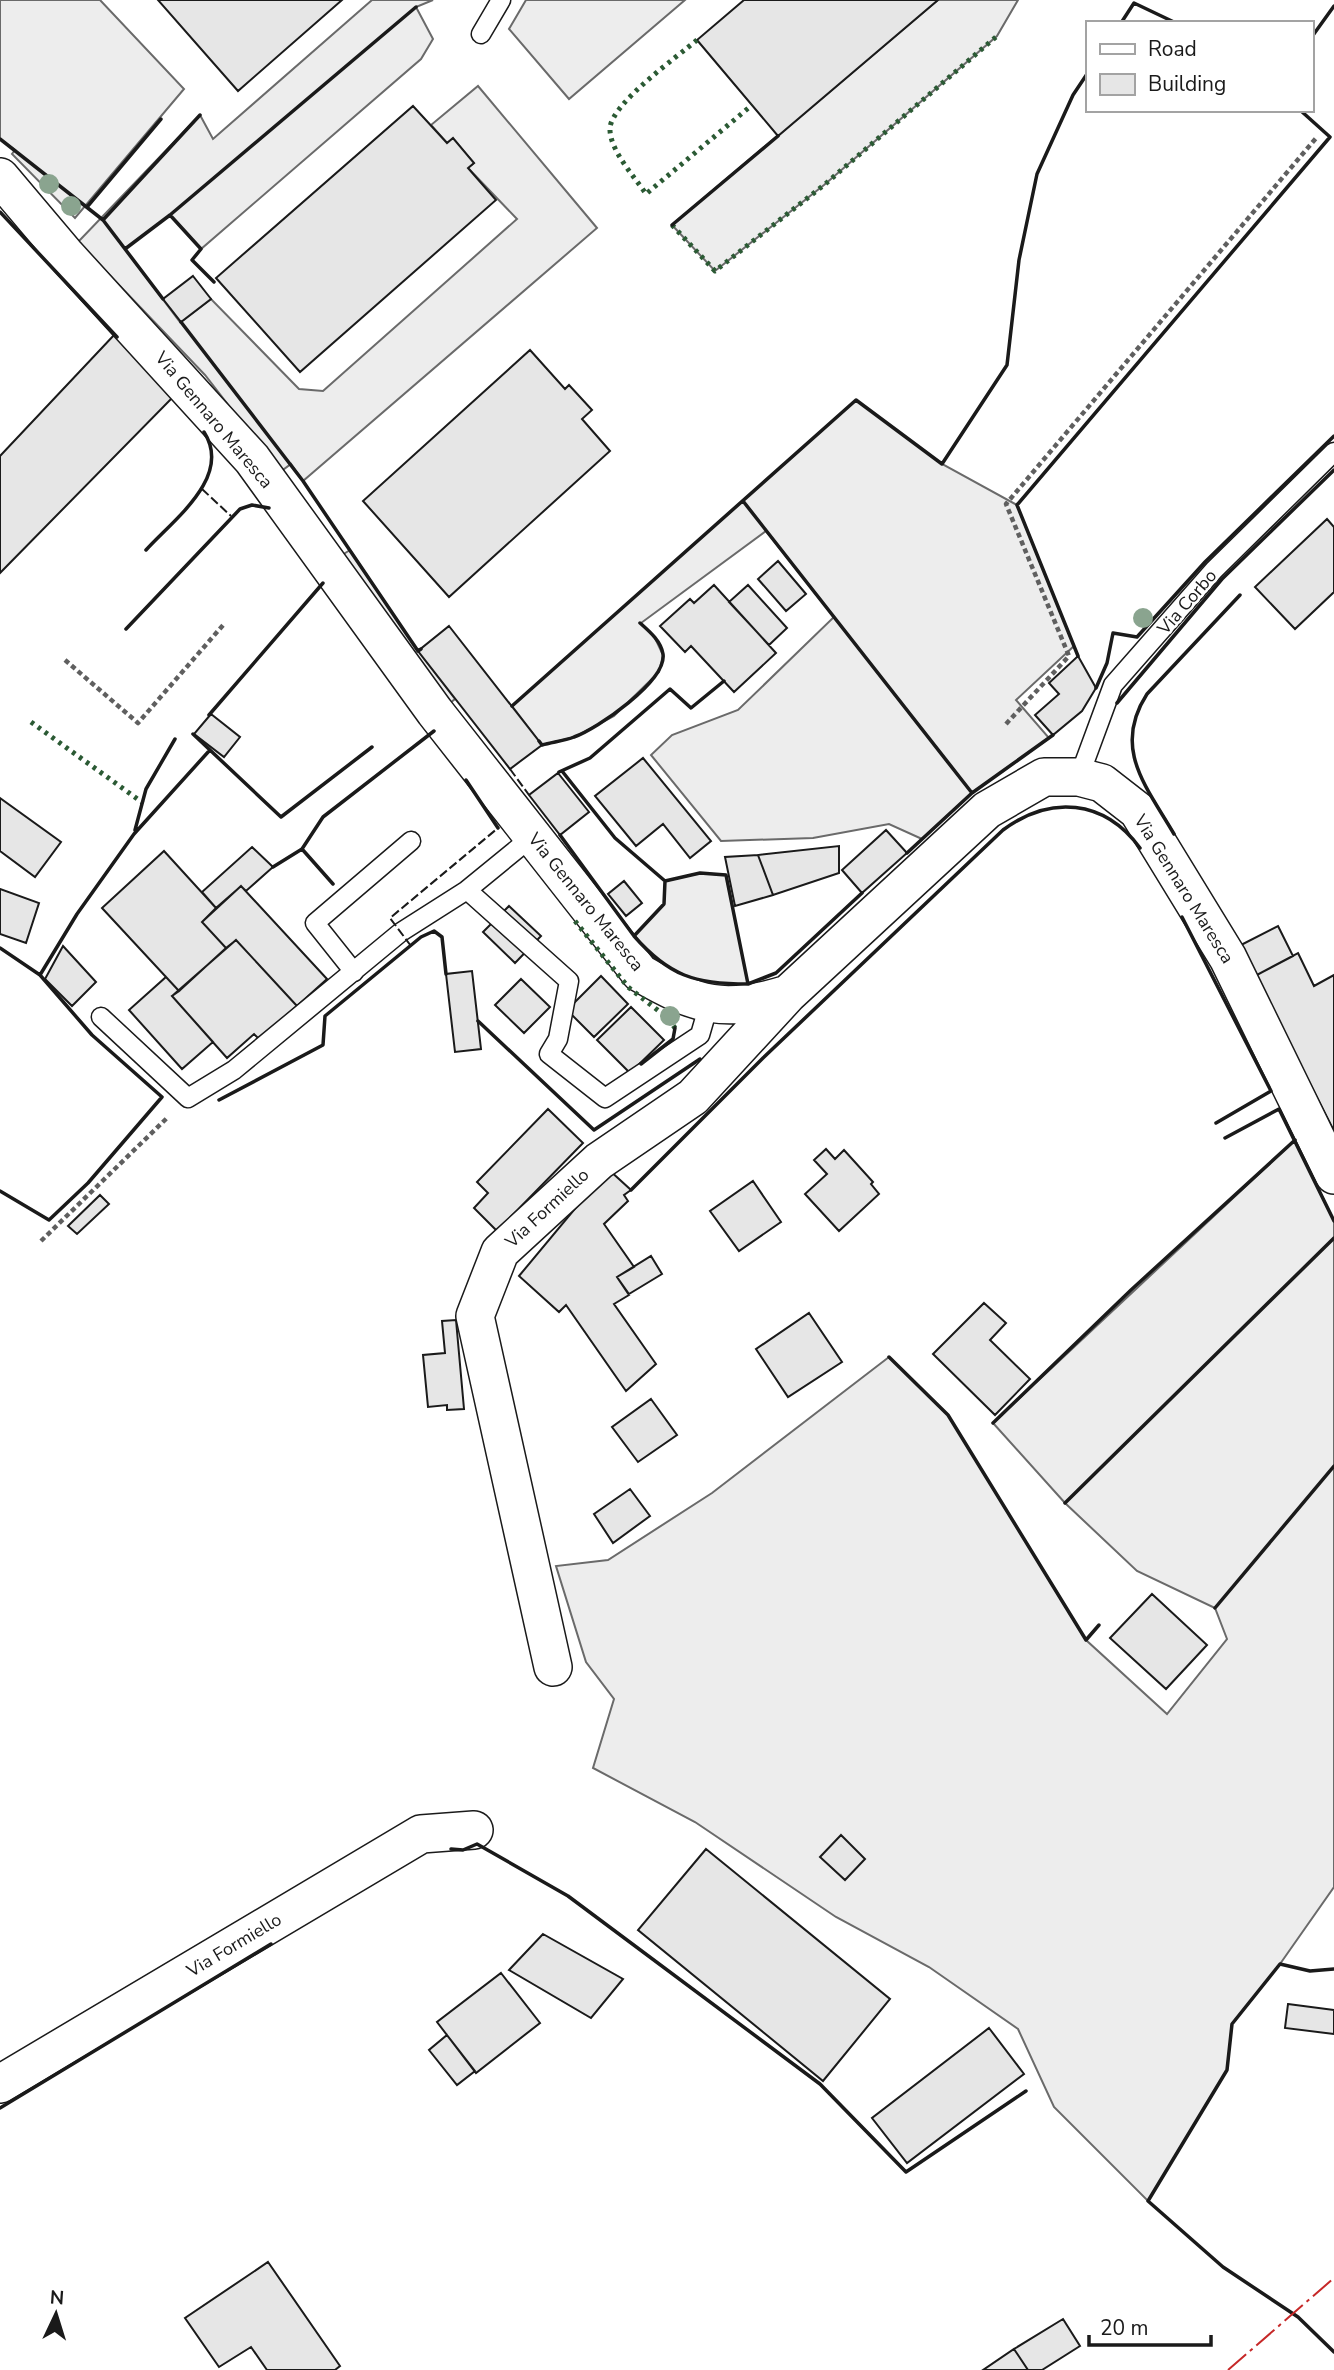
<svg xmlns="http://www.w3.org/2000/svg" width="1334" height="2370" font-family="'Nunito Sans',sans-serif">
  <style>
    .built { fill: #ededed; stroke: #6a6a6a; stroke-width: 2 }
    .building { fill: #e6e6e6; stroke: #1a1a1a; stroke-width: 2 }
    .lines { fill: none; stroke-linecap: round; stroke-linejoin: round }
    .lane-casing { stroke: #1a1a1a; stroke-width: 21 }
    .street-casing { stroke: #1a1a1a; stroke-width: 40 }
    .path { stroke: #5f5f5f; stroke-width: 4.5; stroke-dasharray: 5 3.5; stroke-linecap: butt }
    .lane { stroke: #fff; stroke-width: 18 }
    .street { stroke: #fff; stroke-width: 37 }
    .hedge { stroke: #2b5a34; stroke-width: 5; stroke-dasharray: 3.5 5; stroke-linecap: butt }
    .fence { stroke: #1a1a1a; stroke-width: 2; stroke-dasharray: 9 3.5; stroke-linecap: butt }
    .wall { stroke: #1a1a1a; stroke-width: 3.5 }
    .power { stroke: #c62828; stroke-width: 2; stroke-dasharray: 24 5 3.5 5; stroke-linecap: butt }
    .tree { fill: #8aa48f }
    .labels { text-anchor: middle; stroke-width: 5; stroke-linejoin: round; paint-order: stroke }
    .street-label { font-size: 18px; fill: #1a1a1a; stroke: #fff }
  </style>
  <rect width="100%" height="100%" fill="#fff"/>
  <path class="built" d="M0,0H100L184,89L75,218L12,154L15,150L0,139Z
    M372,0H433L416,7L433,39L421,59L201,249L170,215L125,249L180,322L211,299L299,389L323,391L517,219L468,168L474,163L453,139L447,143L431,125L478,86L597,228L303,481L291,464L280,472L205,375L78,242L200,115L213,139Z
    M526,0H685L569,99L509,29Z
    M938,0H1018L997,36L824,185L715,271L672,225Z
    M856,400L942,464L1017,505L1074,646L1016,700L1049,738L972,793L922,839L889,824L813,838L721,841L651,755L672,735L738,710L834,617L766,531L641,623L654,636L663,655L659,672L614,716L575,737L542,745L512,706Z
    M350,550L418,651L455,699L446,706L339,557Z
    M700,873L726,875L748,984H710L687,978L653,958L634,936L664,904L665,881Z
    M1295,1140L1334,1221V1887L1280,1964L1232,2024L1227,2070L1148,2201L1054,2107L1018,2029L929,1967L836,1917L695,1822L593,1768L614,1699L586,1662L556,1566L608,1560L712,1493L889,1357L948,1415L1086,1640L1167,1714L1227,1639L1215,1608L1137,1571L1065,1503L993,1423Z"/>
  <path class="building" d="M158,0H342L238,91Z
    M744,0H938L778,136L697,40Z
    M413,106L447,143L453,138L474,163L468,168L496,200L300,372L216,278Z
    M193,276L211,299L181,322L163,299Z
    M115,334L174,396L0,573V456Z
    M530,350L565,389L569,385L592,410L582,419L610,451L449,597L363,501Z
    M1327,519L1334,527V592L1295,629L1255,587Z
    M778,561L806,594L786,611L758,579Z
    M714,585L776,653L734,692L691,646L685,652L660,626L690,599L694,603Z
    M748,585L787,628L769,645L729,602Z
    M449,626L542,745L510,769L418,651Z
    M1078,656L1096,688L1082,711L1053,735L1035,715L1059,694L1049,683Z
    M211,714L240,737L224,757L194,734Z
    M643,758L711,841L690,858L663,824L636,846L595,796Z
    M558,773L589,812L560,835L529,795Z
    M0,798L61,842L35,877L0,851Z
    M886,830L907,853L862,893L842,870Z
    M839,846V873L773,895L758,855Z
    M252,847L273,867L246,891L241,886L216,908L202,892Z
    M164,851L216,908L202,922L226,948L179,991L102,908Z
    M758,855L773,895L735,906L725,857Z
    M624,881L642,903L626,916L608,894Z
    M241,886L327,979L297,1006L236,940L226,948L202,922Z
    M0,889L39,903L26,943L0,934Z
    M509,906L541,936L515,963L483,932Z
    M1278,926L1293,956L1255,976L1239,946Z
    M236,940L297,1006L259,1039L254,1034L227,1058L172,996Z
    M63,946L96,982L72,1006L45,979Z
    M1298,953L1314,986L1334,975V1131L1255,976Z
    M472,971L481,1049L455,1052L446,974Z
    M601,976L628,1004L594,1037L567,1010Z
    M166,977L179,991L172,996L213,1042L182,1069L129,1010Z
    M521,979L550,1007L524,1033L495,1005Z
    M631,1007L664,1040L630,1073L597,1040Z
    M548,1109L583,1143L497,1231L474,1208L488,1193L477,1182Z
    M826,1149L835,1159L844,1150L873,1182L871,1184L879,1194L839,1231L805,1194L827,1174L814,1160Z
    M608,1169L631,1190L624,1195L628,1201L604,1224L634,1267L617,1277L629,1295L614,1304L656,1364L626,1391L566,1305L559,1312L519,1276Z
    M753,1181L781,1222L739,1251L710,1211Z
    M100,1195L109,1204L77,1234L68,1226Z
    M651,1256L662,1274L629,1294L617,1277Z
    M984,1303L1006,1323L990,1340L1030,1379L995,1415L933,1354Z
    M809,1313L842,1362L788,1397L756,1349Z
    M456,1320L464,1409L447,1410V1405L428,1407L423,1355L445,1353L442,1321Z
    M651,1399L677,1435L638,1462L612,1427Z
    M630,1489L650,1516L613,1543L594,1514Z
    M1152,1594L1207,1645L1166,1689L1110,1638Z
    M841,1835L865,1859L845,1880L820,1857Z
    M706,1849L890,1999L823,2081L638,1930Z
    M543,1934L623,1979L591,2018L509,1970Z
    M501,1973L540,2023L476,2073L437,2022Z
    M1288,2004L1334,2010V2034L1285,2028Z
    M989,2028L1024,2074L907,2163L872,2118Z
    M447,2035L475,2071L457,2085L429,2050Z
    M268,2262L340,2366L335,2370H267L251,2347L219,2367L185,2318Z
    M1063,2319L1080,2346L1042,2370H1028L1014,2349Z
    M1014,2349L1028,2370H983Z"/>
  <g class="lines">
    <defs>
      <path id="lane" d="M481,34L501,0
        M1079,777L1113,685L1214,570L1334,452
        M533,836L467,890L569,981L558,1039L549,1054L605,1098L700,1035L709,1004
        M354,972L315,923L411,841
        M101,1017L188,1098L234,1070L401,932L467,890"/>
      <path id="street" d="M0,177L65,254L252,459L435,712L640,973C697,1006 724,1014 788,994L987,810L1044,777H1079L1102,783L1138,811L1228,958L1334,1175
        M553,1667L475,1316L500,1252L599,1161L693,1097L788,994
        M0,2084L421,1834L474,1830"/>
    </defs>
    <use href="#lane" class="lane-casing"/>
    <use href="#street" class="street-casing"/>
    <path class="path" d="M65,660L138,723L224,624
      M1006,724L1069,656L1006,504L1317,137
      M41,1241L167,1118"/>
    <use href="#lane" class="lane"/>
    <use href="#street" class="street"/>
    <path class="hedge" d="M697,40C677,57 612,103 610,128C609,150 635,177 646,194L752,105
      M672,225L715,271L824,185L997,36
      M31,722L143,803
      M575,921L628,987L669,1019L675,1028"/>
    <path class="fence" d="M202,489L231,516
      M510,769L529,795
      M411,946L390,918L498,828"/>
    <path class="wall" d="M1121,23L1134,3L1176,23
      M1311,38L1334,6
      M0,139L103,220L163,299
      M87,207L161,119
      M0,212L117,337
      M170,215L201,249L192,260L214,282
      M103,220L200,115
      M672,225L778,136
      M125,249L170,215L416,7
      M181,322L303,481L418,651L421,649
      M743,501L972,793
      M146,550C173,520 233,477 204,432
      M126,629L240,509L252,505L269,508
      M1078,656L1017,505L1330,137L1300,110
      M1096,688L1107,663L1113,633L1137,637L1205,562L1334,436
      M1117,703L1222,579L1334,470
      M512,706L856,400L942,464L1007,365L1019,260L1037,174L1073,95L1087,74
      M209,715L323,583
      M193,734L281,817L372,747
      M539,741L542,745C552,742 564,741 574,737C597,729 667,681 663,654C661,641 649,631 640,623
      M562,771L615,838L665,881L700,873L726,875L748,984L776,973L862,893
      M559,772L590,758L670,689L691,708L724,681
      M466,780L498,828
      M135,830L146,789L175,739
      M1174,834C1146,786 1112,748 1147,694L1240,595
      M560,835L634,936
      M302,849L333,884
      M907,853L972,793L1053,735
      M273,867L302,849L323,817L434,731
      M665,881L664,904L634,936C669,976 695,984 748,984
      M1182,917L1271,1091L1216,1123
      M0,948L40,975
      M478,1021L594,1130L700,1059
      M641,1064L673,1039L675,1028
      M219,1100L323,1045L325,1016L421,937L434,931L442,937L446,974
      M1225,1138L1279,1109L1334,1221
      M631,1190L763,1058L1003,830C1050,795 1104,799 1140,848
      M0,1191L49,1220L88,1183L162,1097L92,1035L40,975L77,914L134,834L209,751
      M889,1357L948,1415L1086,1640L1099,1625
      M993,1423L1131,1290L1295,1140
      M1065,1503L1334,1238
      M1215,1608L1334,1466
      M451,1849L463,1850L477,1844L568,1896L820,2084L906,2172L1026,2091
      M1334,1969L1310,1971L1280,1964L1232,2024L1227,2070L1148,2201L1223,2267L1298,2317L1334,2352
      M0,2108L271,1944"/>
    <path class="power" d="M1228,2370L1334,2278"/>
  </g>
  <g class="tree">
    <circle cx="49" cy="184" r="10"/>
    <circle cx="71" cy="206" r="10"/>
    <circle cx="1143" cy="618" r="10"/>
    <circle cx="670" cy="1016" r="10"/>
  </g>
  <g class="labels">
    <g class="street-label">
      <text transform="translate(214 420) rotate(50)" y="6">Via Gennaro Maresca</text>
      <text transform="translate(1187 602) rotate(-49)" y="6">Via Corbo</text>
      <text transform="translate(1184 889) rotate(58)" y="6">Via Gennaro Maresca</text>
      <text transform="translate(586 902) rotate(51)" y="6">Via Gennaro Maresca</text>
      <text transform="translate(547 1208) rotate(-43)" y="6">Via Formiello</text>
      <text transform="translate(234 1945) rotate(-31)" y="6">Via Formiello</text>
    </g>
  </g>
  <rect x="1086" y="21" width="228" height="91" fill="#ffffff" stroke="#a3a3a3" stroke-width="2"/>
  <rect x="1100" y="44" width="35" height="10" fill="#ffffff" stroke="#a3a3a3" stroke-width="2"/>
  <text x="1148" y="56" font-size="21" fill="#1a1a1a">Road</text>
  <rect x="1100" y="74" width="35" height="21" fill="#e6e6e6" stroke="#a3a3a3" stroke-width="2"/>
  <text x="1148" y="91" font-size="21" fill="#1a1a1a">Building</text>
  <g transform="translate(56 2314) rotate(4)" stroke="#ffffff" stroke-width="5" paint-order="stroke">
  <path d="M0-5L12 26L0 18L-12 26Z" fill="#1a1a1a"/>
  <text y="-10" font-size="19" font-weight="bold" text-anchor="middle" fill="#1a1a1a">N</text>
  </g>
  <path d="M1089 2335v10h122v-10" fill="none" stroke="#1a1a1a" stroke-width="3.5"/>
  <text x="1100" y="2335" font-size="21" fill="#1a1a1a" stroke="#ffffff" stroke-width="5" paint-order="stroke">20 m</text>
</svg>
